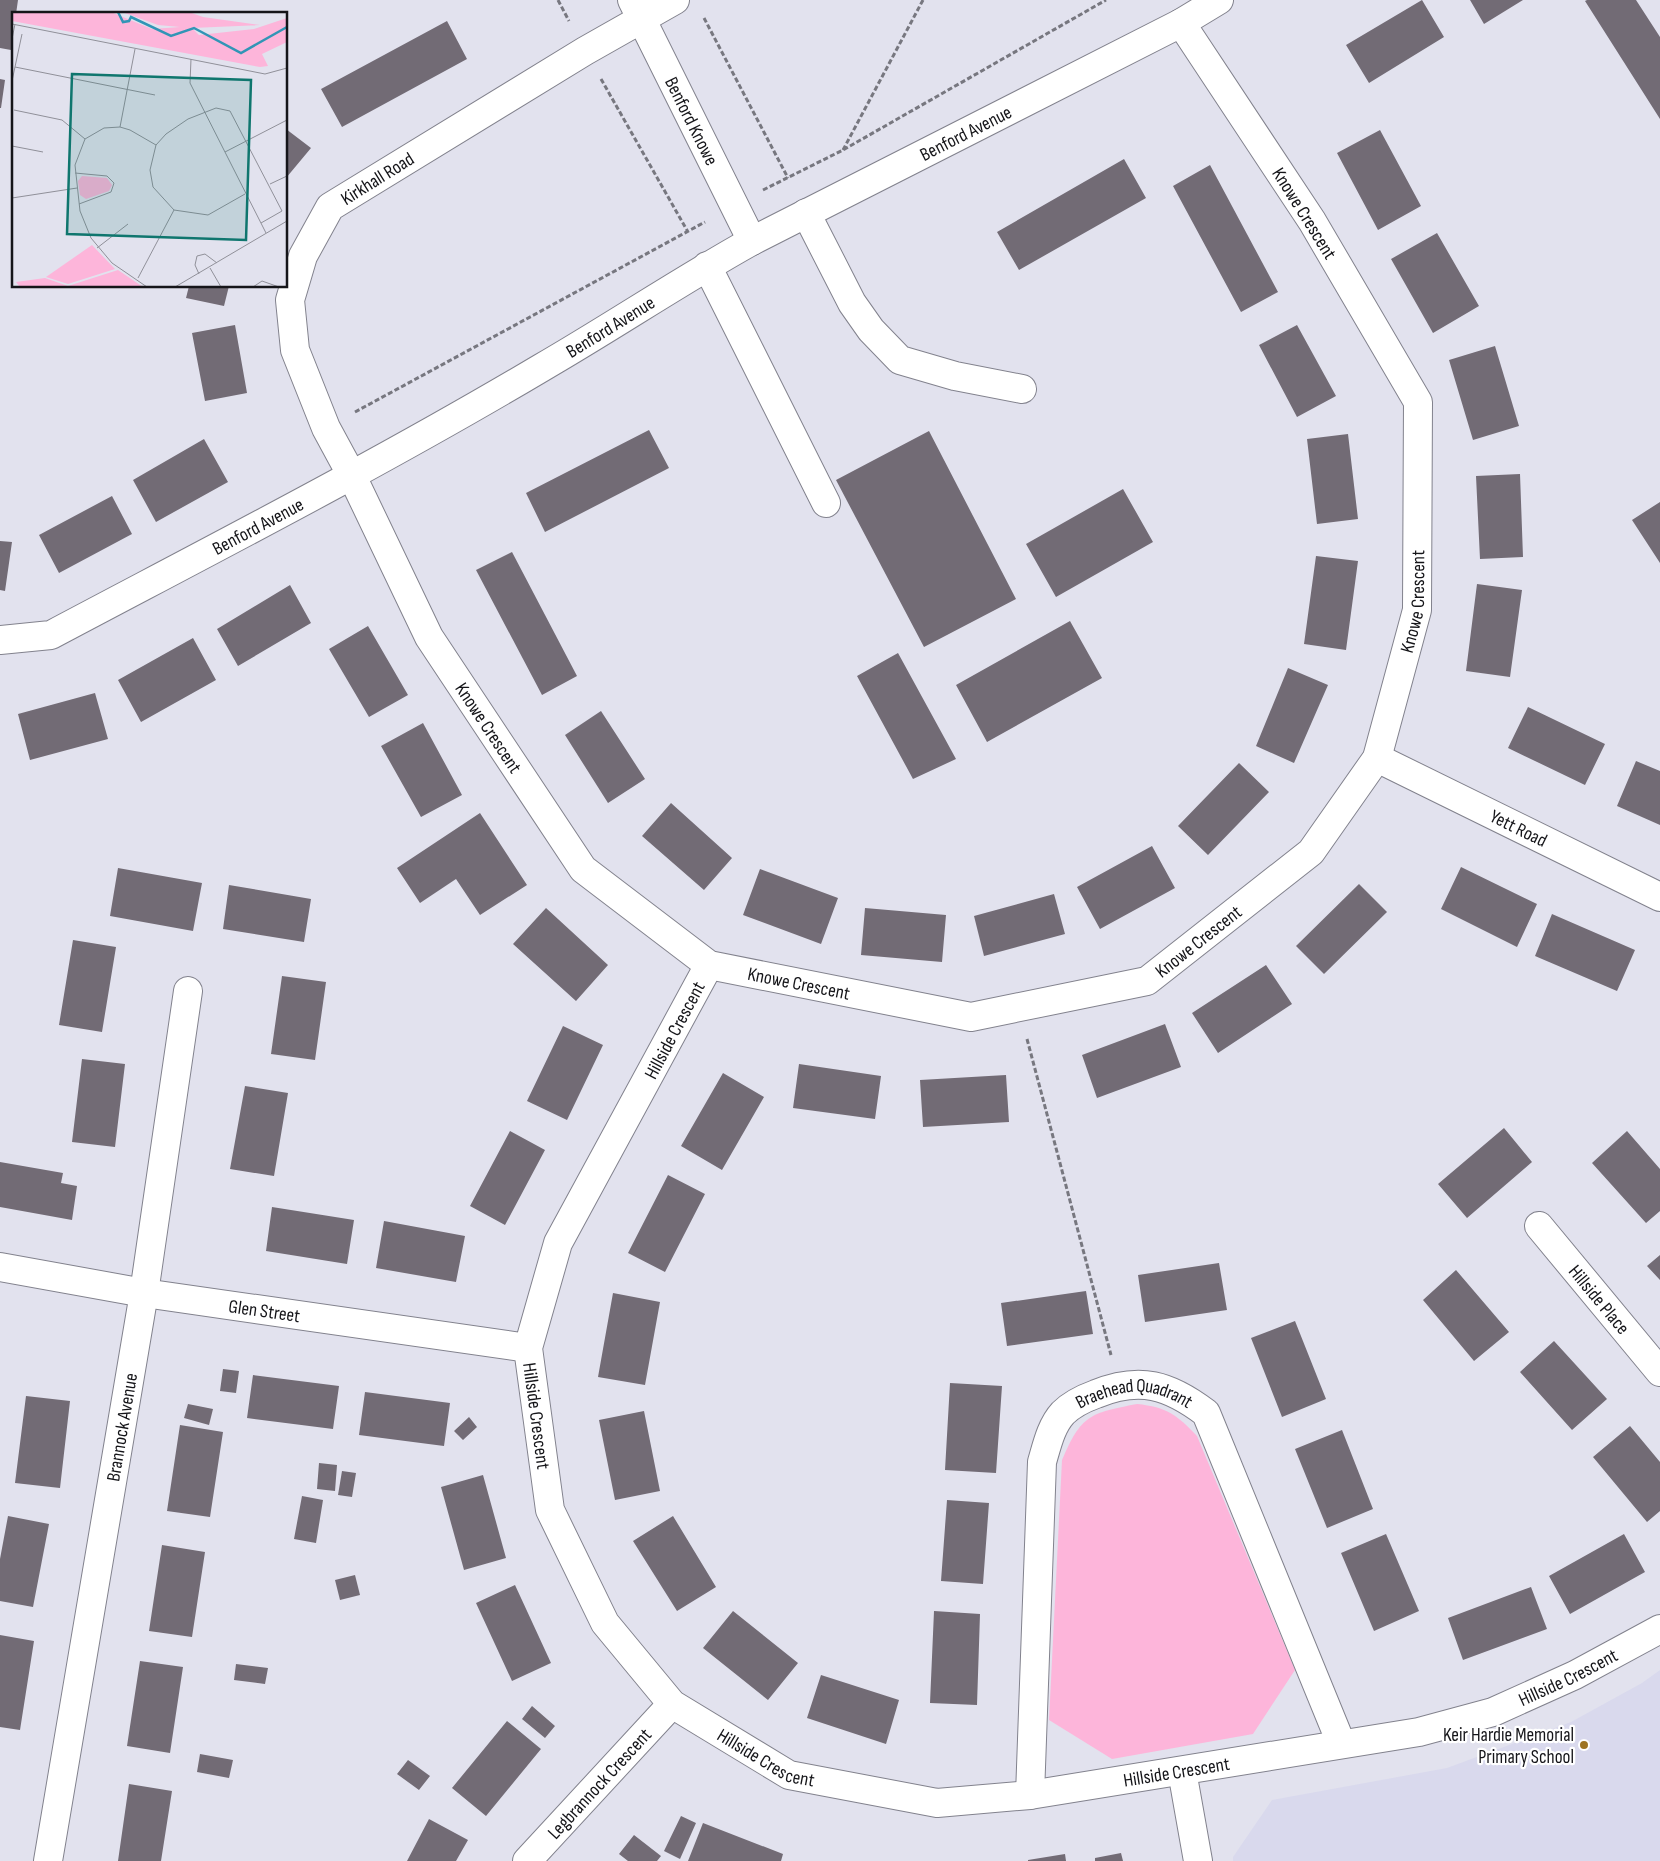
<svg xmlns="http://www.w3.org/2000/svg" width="1660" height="1861" font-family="'Sofia Sans Condensed',sans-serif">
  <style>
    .built { fill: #d9d9ed }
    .green { fill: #fdb5da }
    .building { fill: #726b75 }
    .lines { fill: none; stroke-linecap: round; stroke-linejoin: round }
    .minor-casing { stroke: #82828d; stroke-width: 30 }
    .path { stroke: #77777f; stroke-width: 3; stroke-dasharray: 5 2.5; stroke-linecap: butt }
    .minor { stroke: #fff; stroke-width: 28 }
    .poi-dot { fill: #9e7423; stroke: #fff; stroke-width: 2 }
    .labels { text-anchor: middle; stroke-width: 4.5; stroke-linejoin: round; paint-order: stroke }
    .street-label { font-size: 19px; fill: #151519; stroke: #fff }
    .poi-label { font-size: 19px; fill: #151519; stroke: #fff; text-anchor: end }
    .inset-river { fill: none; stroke: #3195b6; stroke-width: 2.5 }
    .inset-road { fill: none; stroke: #909099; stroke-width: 1 }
    .view { fill: #0f766e; fill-opacity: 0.15; stroke: #0f766e; stroke-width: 2.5 }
    .inset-edge { fill: none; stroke: #151519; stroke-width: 2.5 }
  </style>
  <rect width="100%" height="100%" fill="#e2e2ee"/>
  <path class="built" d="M1660,1670V1861H1233V1857L1272,1800L1447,1768L1571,1722L1642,1683Z"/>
  <path class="green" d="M1137,1404C1167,1407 1177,1415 1197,1436L1295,1670L1253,1734L1112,1759L1049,1720L1062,1460C1081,1415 1090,1413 1137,1404Z"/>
  <path class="building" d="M0,0H18L16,14H14L11,50L0,48Z
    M1422,0L1444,37L1369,83L1346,45Z
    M1470,0H1523L1484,24Z
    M1587,0H1636L1660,37V119L1585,1Z
    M447,21L467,59L342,127L321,89Z
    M0,79L5,80L1,108H0Z
    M286,129L311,148L286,178Z
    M1380,130L1421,206L1378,230L1337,153Z
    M1124,159L1146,198L1019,270L997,232Z
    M1210,165L1278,292L1241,312L1173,186Z
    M1437,233L1479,306L1433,333L1391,259Z
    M189,286H229L224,306L186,298Z
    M235,325L247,393L205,401L192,333Z
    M1297,325L1336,396L1297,417L1259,345Z
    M1495,346L1519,426L1473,440L1449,360Z
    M649,430L669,468L545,532L526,493Z
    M929,431L1016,599L924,647L836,480Z
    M1348,434L1358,519L1317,524L1307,439Z
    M204,439L228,482L156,522L133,480Z
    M1520,474L1523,557L1480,559L1476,476Z
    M1123,489L1153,542L1056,597L1026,544Z
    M112,496L132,534L59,573L39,535Z
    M1660,502V563L1632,520Z
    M0,541L12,542L5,591L0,590Z
    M512,552L577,676L542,695L476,570Z
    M1316,556L1358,561L1346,650L1304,644Z
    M1477,584L1522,590L1510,677L1466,671Z
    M290,585L311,623L238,666L217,629Z
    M1070,621L1102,678L987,742L956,685Z
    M368,626L408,695L369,717L329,649Z
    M193,638L216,680L141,722L118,680Z
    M898,653L956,759L913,779L857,676Z
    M1288,668L1328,685L1294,763L1256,746Z
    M95,693L108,739L30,760L18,714Z
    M1528,707L1605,744L1585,785L1508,748Z
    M601,711L645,779L608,803L565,735Z
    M423,723L462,795L421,817L381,746Z
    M1636,761L1660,771V825L1617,806Z
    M1239,763L1269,792L1208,855L1178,826Z
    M671,803L732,858L704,890L642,836Z
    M480,813L527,885L480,915L456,879L420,903L397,868Z
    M1152,846L1175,888L1100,929L1077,887Z
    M1461,867L1537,904L1517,947L1441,909Z
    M118,868L202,883L193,931L110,916Z
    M760,869L838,898L821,944L743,915Z
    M1359,884L1387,912L1324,974L1296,946Z
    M229,885L311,899L304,942L223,929Z
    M1054,894L1065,934L984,956L974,916Z
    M546,908L608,965L576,1001L513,944Z
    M865,908L946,915L942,962L861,955Z
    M1552,914L1635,950L1617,991L1535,956Z
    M73,940L116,947L102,1032L59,1025Z
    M1266,965L1292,1004L1218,1053L1192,1013Z
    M282,976L326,982L315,1060L271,1054Z
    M1165,1024L1181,1067L1097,1098L1082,1055Z
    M563,1026L603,1045L567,1120L527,1101Z
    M82,1059L125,1064L115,1147L72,1142Z
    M799,1064L881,1076L875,1119L793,1108Z
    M723,1073L764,1097L722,1170L681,1146Z
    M1006,1075L1009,1122L923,1127L920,1080Z
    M245,1086L288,1093L274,1176L230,1169Z
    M1504,1128L1532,1162L1467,1218L1438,1184Z
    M510,1131L545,1150L505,1225L470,1206Z
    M1627,1131L1660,1169V1211L1646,1223L1592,1163Z
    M0,1162L63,1173L61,1183L77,1186L72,1220L0,1207Z
    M668,1175L705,1194L665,1272L628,1253Z
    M272,1207L354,1220L347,1264L266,1251Z
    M384,1221L465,1236L456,1282L376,1268Z
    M1660,1255V1280L1647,1266Z
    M1219,1263L1227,1310L1145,1322L1138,1275Z
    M1456,1270L1509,1332L1474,1361L1423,1300Z
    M1086,1291L1093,1334L1007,1346L1001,1303Z
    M613,1293L660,1302L645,1385L598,1377Z
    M1295,1321L1326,1399L1282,1417L1251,1338Z
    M1554,1341L1607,1399L1572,1430L1520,1372Z
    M223,1369L239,1371L236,1393L220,1391Z
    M253,1375L339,1386L333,1429L247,1418Z
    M950,1383L1002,1386L996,1473L945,1470Z
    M365,1392L450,1403L444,1446L359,1435Z
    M26,1396L70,1401L60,1488L15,1483Z
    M188,1404L213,1409L209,1425L184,1418Z
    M644,1411L660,1491L615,1500L599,1420Z
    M469,1417L477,1427L463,1440L454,1431Z
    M180,1425L223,1432L210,1517L167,1511Z
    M1630,1426L1660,1462V1511L1647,1522L1593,1457Z
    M1342,1430L1373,1509L1327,1528L1295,1449Z
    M319,1463L337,1465L335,1491L317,1489Z
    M342,1471L356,1473L352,1497L338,1495Z
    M483,1475L506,1558L464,1570L441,1487Z
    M302,1496L323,1500L316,1543L294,1539Z
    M947,1500L989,1503L983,1584L941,1581Z
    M8,1516L49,1524L33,1607L0,1601V1559Z
    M673,1516L716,1587L677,1611L633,1541Z
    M1386,1534L1419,1611L1374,1631L1341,1553Z
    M1624,1534L1645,1572L1570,1614L1549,1576Z
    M162,1545L205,1552L192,1637L149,1631Z
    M355,1575L360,1595L340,1600L335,1580Z
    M515,1585L551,1663L512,1681L476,1603Z
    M1531,1587L1547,1629L1463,1660L1448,1618Z
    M733,1611L798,1663L768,1700L703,1648Z
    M934,1611L980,1614L977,1705L930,1703Z
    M0,1635L34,1641L20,1730L0,1727Z
    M140,1661L183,1667L170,1753L127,1746Z
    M236,1664L268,1668L265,1684L234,1680Z
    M821,1675L899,1700L886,1744L807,1718Z
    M532,1706L555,1726L545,1738L522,1719Z
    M507,1721L541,1749L486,1816L452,1788Z
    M200,1754L233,1760L229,1778L197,1772Z
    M408,1760L430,1776L419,1790L397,1774Z
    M129,1784L172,1791L161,1861H118Z
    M681,1816L696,1823L680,1859L664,1851Z
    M429,1819L468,1840L456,1861H407Z
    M703,1823L783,1854L781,1861H688Z
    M634,1835L661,1856L657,1861H628L619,1854Z
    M1121,1853L1123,1861H1095V1858Z
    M1065,1854L1066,1861H1028V1860Z"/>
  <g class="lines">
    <defs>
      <g id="minor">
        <path id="s1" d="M632,0L752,241"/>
        <path id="s2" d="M675,0L585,51L330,207L303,256L290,300L295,350L326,428L352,476L429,637L583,869L709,965L971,1017L1147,981L1311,852L1377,758L1417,610L1418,402L1312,221L1181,23"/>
        <path d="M806,213L852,303L871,330L900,360L955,376L1022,389"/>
        <path d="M707,266L826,503"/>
        <path id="s3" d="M0,640L51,635C215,548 381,463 541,368C612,327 680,281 752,241L1181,23L1219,0"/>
        <path id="s4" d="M1377,758L1660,897"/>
        <path id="s5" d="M709,965L558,1243L528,1348L550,1510L605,1623L672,1704L789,1775L937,1803L1030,1795L1419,1732L1493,1712L1575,1675L1660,1629"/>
        <path id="s6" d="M1539,1226L1660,1372"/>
        <path id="s7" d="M0,1267L144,1293L528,1348"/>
        <path d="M1182,1771L1198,1861"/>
        <path id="s8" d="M1030,1795L1042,1462C1047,1445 1051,1426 1063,1413C1072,1404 1085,1398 1096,1394C1140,1376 1169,1385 1206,1413L1341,1743"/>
        <path id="s9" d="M48,1861L144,1293L188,991"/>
        <path id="s10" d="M527,1861L672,1704"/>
      </g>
    </defs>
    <use href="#minor" class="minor-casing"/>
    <path class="path" d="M558,0L569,21
      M704,18L788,178
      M601,79L688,232
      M843,150L923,0
      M763,190L843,150L1106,0
      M355,412L705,222
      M1027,1039L1111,1355"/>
    <use href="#minor" class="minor"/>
  </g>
  <circle class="poi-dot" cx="1584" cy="1745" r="5"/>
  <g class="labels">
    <g class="street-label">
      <text dy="7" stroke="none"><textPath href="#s1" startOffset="135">Benford Knowe</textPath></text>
      <text dy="7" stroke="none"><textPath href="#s3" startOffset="1095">Benford Avenue</textPath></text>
      <text transform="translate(377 178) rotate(-32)" y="7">Kirkhall Road</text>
      <text transform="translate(1305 213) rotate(58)" y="7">Knowe Crescent</text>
      <text dy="7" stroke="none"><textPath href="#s3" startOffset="690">Benford Avenue</textPath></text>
      <text dy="7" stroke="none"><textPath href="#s3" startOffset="285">Benford Avenue</textPath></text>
      <text dy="7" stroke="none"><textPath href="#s2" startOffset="2240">Knowe Crescent</textPath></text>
      <text dy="7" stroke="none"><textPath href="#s2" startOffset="980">Knowe Crescent</textPath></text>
      <text dy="7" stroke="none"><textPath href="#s4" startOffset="158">Yett Road</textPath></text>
      <text dy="7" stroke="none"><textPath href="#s2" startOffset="1820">Knowe Crescent</textPath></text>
      <text dy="7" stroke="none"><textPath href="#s2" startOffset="1400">Knowe Crescent</textPath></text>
      <text transform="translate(674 1030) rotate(-62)" y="7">Hillside Crescent</text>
      <text dy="7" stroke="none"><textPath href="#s6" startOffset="95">Hillside Place</textPath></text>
      <text dy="7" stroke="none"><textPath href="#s7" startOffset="268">Glen Street</textPath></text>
      <text dy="7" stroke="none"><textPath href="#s8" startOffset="465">Braehead Quadrant</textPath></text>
      <text dy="7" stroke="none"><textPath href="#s5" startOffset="494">Hillside Crescent</textPath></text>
      <text dy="7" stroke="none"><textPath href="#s9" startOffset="440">Brannock Avenue</textPath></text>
      <text dy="7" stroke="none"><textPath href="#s5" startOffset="1754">Hillside Crescent</textPath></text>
      <text dy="7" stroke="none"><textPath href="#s5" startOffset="929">Hillside Crescent</textPath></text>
      <text dy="7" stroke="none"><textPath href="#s5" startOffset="1349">Hillside Crescent</textPath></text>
      <text dy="7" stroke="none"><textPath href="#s10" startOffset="106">Legbrannock Crescent</textPath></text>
    </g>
    <g class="poi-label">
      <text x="1574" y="1741">Keir Hardie Memorial<tspan x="1574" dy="22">Primary School</tspan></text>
    </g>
  </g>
  <g transform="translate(12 12)">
    <rect width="275" height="275" fill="#e2e2ee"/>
    <path d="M0,0H99L140,17L168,15L146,13L110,0H177L191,5L248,13L180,16L187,23L242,17L275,6V30L250,42L256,54L248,55L0,9ZM70,164L95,166L100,173L97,179L74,187L68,183L66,169ZM80,233L103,257L56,272L34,265ZM106,258L131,275H8L4,270L33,266L56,274Z" fill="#fdb5da"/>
    <path class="inset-river" d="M106,0L111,10L117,9L119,5L159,24L182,16L229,41L275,15"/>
    <path class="inset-road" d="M0,12L253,62L275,56M0,27L3,12M179,47L178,71L254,221M3,55L143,83M0,69L10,22M2,98L50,108L73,127M108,115L123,37M0,134L31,140M213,140L275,108M63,161L95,164L102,171L99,180L67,192M258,172L275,164M233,182L196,203L162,198L141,175L138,158L144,133L154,122L176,107L204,96L218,99L270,199L249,211M0,186L65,176M85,236L116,212M198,256L209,275M187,262L183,253L185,244L193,242L205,251M126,266L162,198M135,275L100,251L79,226L68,199L63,153L73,127L92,116L108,115L118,118L144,133M163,275L275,209M241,275L250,269L267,275"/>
    <path class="view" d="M60,62L239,68L234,228L55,222Z"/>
    <rect width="275" height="275" class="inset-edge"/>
  </g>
</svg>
